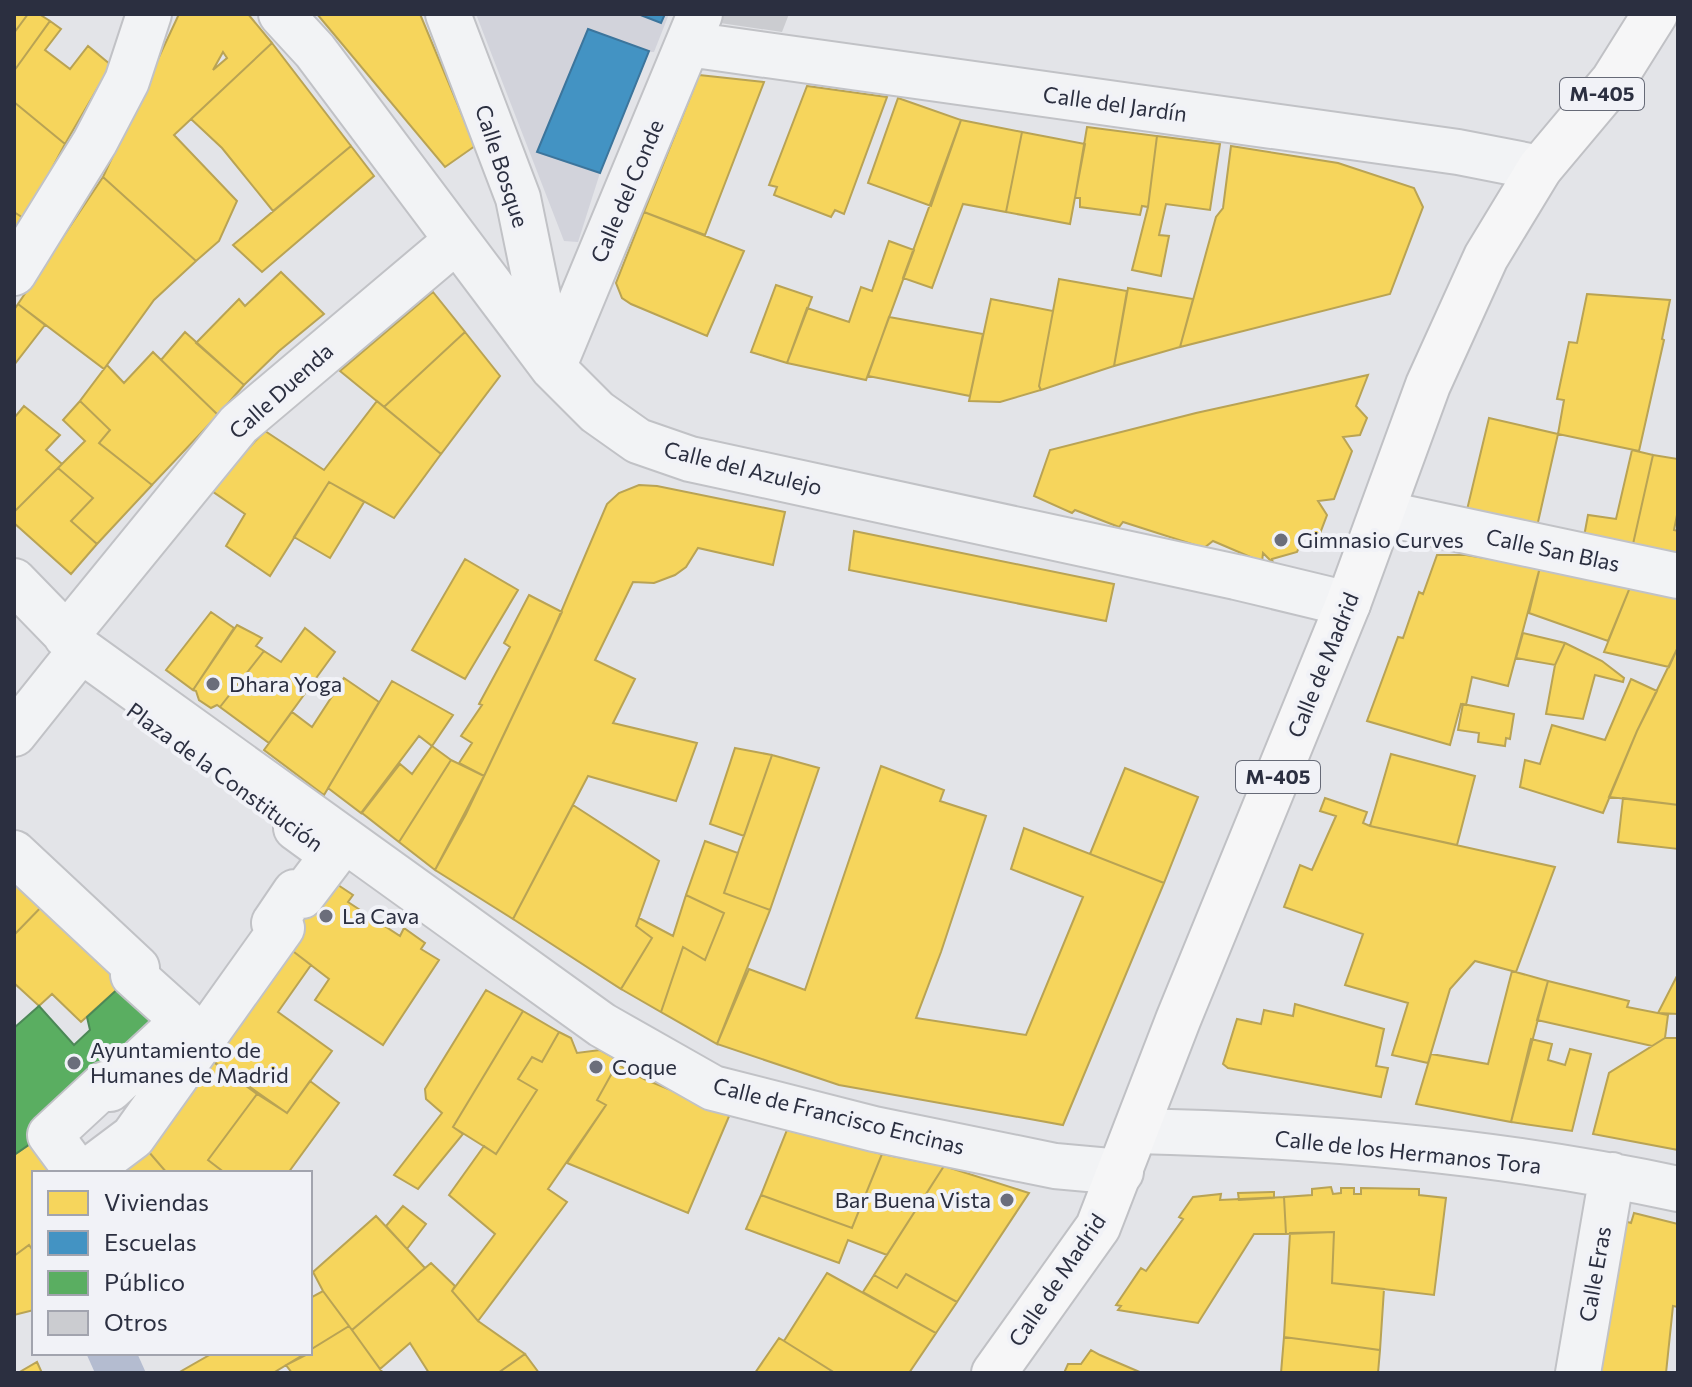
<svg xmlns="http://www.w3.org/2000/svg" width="1692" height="1387" font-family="Commissioner,sans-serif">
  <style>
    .built { fill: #d2d3db }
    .water { fill: #b4bcd0 }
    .homes { fill: #f6d55c; stroke: #b9a354; stroke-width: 2; fill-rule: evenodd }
    .schools { fill: #4393c3; stroke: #3c759c; stroke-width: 2 }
    .public { fill: #5aae61; stroke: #4c8857; stroke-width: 2 }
    .building { fill: #cbccd0 }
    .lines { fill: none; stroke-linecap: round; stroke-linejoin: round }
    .minor-casing { stroke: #c1c2c6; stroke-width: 48 }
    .major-casing { stroke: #c0c1c5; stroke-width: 48 }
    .minor { stroke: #f2f3f5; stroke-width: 44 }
    .major { stroke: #f6f6f7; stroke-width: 44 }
    .poi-dot { fill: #6b6e7b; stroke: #f1f2f7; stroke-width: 3 }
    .labels { text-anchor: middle; stroke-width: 8; stroke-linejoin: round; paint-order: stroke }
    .shield { fill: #f1f2f7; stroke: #666a77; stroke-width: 2 }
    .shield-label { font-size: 20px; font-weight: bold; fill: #2b2f40 }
    .street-label { font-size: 22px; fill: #2b2f40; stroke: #f1f2f7 }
    .poi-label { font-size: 22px; fill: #2b2f40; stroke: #f1f2f7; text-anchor: start }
  </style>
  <rect width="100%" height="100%" fill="#e3e4e8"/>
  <path class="built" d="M476,14H669L654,52H649L600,173L578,242L564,241Z"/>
  <path class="water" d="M86,1353H137L146,1373H95Z"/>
  <path class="homes" d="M14,14H28L14,33Z
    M28,14H39L50,21L14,71V33Z
    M179,14H248L272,43L174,135L237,201L219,241L196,261L103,177ZM223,52L227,58L213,70Z
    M317,14H420L475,146L445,167Z
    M50,21L61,29L45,50L70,69L88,46L111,65L65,144L14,102V71Z
    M272,43L351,146L273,211L222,148L191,119Z
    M699,75L764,82L705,235L644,212Z
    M807,86L887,97L844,214L835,210L831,217L774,195L777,187L769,185Z
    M898,98L961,120L931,206L868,183Z
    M14,102L65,144L25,219L14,212Z
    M961,120L1022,132L1006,212L963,204L932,288L903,278Z
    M1087,127L1157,136L1148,207L1142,206L1140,215L1080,207V198H1075Z
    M1022,132L1085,144L1070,224L1006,212Z
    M1157,136L1220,144L1210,210L1166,204L1159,235L1169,236L1161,276L1132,270L1148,207Z
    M351,146L374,176L262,272L233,245Z
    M1231,146L1338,163L1414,188L1423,207L1390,294L1180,347L1216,217L1223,208Z
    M103,177L196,261L154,300L104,369L18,304Z
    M14,212L25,219L14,239Z
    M644,212L744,251L707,336L631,304L622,298L616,283Z
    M889,241L914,250L866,380L787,363L807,308L849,322L861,287L872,291Z
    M281,272L324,314L279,351L244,385L196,343L239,299L245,306Z
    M1059,279L1127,291L1114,366L1041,390L1039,386Z
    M776,285L812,297L787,363L751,352Z
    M1128,288L1193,299L1180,347L1114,366Z
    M433,292L465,332L384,407L340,371Z
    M1587,294L1670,300L1662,339L1664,340L1639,451L1558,434L1564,400L1557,399L1569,342L1577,343Z
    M991,299L1053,311L1039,386L1041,390L1000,402L969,401Z
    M18,304L45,325L14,365V310Z
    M889,317L983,334L970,396L868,376Z
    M185,332L244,385L218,415L161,360Z
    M465,332L500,376L441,454L384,407Z
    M153,352L218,415L152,485L99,443L110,430L80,401L107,365L124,383Z
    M1368,375L1356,406L1367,418L1360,435L1343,437L1352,451L1334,499L1318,501L1327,515L1319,536L1303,538L1297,552L1272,559L1273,563L1263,553L1262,562L1213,541L1204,548L1123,522L1119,527L1075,510L1072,513L1034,496L1050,450L1196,413Z
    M80,401L110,430L99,443L152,485L97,544L71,521L93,498L58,468L85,441L63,420Z
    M377,401L441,454L394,518L329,482L270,576L226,546L245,514L209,489L265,431L324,470Z
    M24,406L60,435L46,450L62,464L14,512V418Z
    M1489,418L1558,434L1536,531L1466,514Z
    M1632,450L1653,455L1631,553L1583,542L1588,515L1616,519Z
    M1653,455L1678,459V510L1674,530L1678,531V562L1631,553Z
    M58,468L93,498L71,521L97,544L71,574L14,523V512Z
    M329,482L364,502L330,558L294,537Z
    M639,485L657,486L785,512L773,565L698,548L686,567L675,575L654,583L633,582L595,660L635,679L613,723L697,743L676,801L588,776L513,919L435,870L466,814L550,638L607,504L619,493Z
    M854,531L1114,584L1106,621L849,570Z
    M1437,555H1466L1540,567L1508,686L1472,677L1466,705L1461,704L1450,745L1367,721L1398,637L1403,638L1419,592L1423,594Z
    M465,559L518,590L465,679L412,650Z
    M1540,567L1631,585L1608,641L1529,613Z
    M1631,585L1678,594V647L1669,667L1604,652Z
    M529,595L562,612L484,776L459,763L472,743L461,736L482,705L479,704L510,647L504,643Z
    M211,612L234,628L193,690L166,670Z
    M237,625L262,638L256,646L264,651L220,707L217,705L211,708L199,700L196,691L193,690Z
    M305,628L335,652L269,743L220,707L264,651L281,662Z
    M1523,633L1565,643L1555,665L1516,658Z
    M1565,643L1602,661L1624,678L1623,682L1595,675L1583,719L1546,714L1555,665Z
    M1678,647V805L1609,797L1637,731Z
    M344,678L379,702L324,795L264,750L292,712L312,727Z
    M1631,679L1657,691L1637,731L1603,813L1520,787L1525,760L1540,764L1552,725L1605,740Z
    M392,681L453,715L432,746L419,736L361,813L328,788Z
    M1463,704L1514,714L1510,739L1506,738L1505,746L1478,742L1479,733L1458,730Z
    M432,746L451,760L399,842L362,813L400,764L412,774Z
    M735,748L772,755L744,836L710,824Z
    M1391,754L1475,776L1457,845L1370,826Z
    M772,755L819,768L770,910L724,893Z
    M451,760L484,776L435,870L399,842Z
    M881,766L944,790L940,801L986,816L941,952L916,1018L1026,1035L1083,897L1011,869L1024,828L1164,883L1063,1125L839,1085L717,1044L749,969L805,990Z
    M1125,768L1198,797L1164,883L1090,854Z
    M1325,798L1367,812L1363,823L1370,826L1555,867L1516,972L1475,961L1450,989L1428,1063L1392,1055L1408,1003L1345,985L1363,934L1284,907L1300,865L1312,870L1336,816L1320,811Z
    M1623,798L1678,805V849L1618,842Z
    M573,805L659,861L636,926L652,938L621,989L513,919Z
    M705,841L738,853L724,893L770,910L717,1044L661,1012L683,947L705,960L724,913L686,895Z
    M14,855L50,898L14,935Z
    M332,881L353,895L348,902L400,936L404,928L425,943L421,949L439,960L383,1045L315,1000L329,979L277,939Z
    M686,895L724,913L705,960L683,947L661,1012L621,989L652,938L636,926L639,918L673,936Z
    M50,898L133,975L81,1022L52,994L39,1006L14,983V935Z
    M277,939L311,965L278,1012L332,1051L287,1113L197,1050Z
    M1512,971L1548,981L1511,1122L1416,1104L1431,1054L1488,1064Z
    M1678,974V1014L1658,1013Z
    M1548,981L1629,1001L1627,1007L1668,1015L1665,1038L1652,1046L1537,1020Z
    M486,990L523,1011L453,1127L463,1134L418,1189L394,1175L442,1113L426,1099L425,1089Z
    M1295,1004L1384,1029L1376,1066L1388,1068L1381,1097L1228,1068L1223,1064L1237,1019L1261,1024L1264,1010L1293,1016Z
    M523,1011L559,1032L542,1062L532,1057L518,1079L537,1090L496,1154L453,1127Z
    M559,1032L571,1038L577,1053L600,1050L613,1057L617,1064L597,1100L606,1105L548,1189L567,1202L478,1321L452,1291L495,1234L449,1195L484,1146L496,1154L537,1090L518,1079L532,1057L542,1062Z
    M1665,1038H1678V1150L1593,1134L1609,1073Z
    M1531,1039L1552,1044L1548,1060L1565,1065L1570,1049L1591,1054L1572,1131L1511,1122Z
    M197,1050L257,1094L208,1160L225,1173H167L136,1137Z
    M617,1064L644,1079L730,1114L688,1213L567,1163L606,1105L597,1100Z
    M310,1081L339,1103L288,1173H225L208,1160L257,1094L287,1113Z
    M787,1130L882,1154L852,1228L761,1195Z
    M46,1133L72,1173H34V1252L29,1245L14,1256V1155Z
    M136,1137L167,1173H91Z
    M882,1154L944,1166L887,1255L848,1240L839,1263L746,1229L761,1195L852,1228Z
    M944,1166L1029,1193L957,1302L906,1274L897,1288L874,1275Z
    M1331,1187L1333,1194L1341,1193V1188H1354V1194H1361V1188L1419,1189V1195L1446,1198L1434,1295L1332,1283L1334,1232L1286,1234L1284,1197L1312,1195V1189Z
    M1274,1192V1198L1239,1200L1238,1193Z
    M1221,1194L1220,1200L1284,1197L1286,1234H1254L1198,1323L1118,1310L1121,1306L1116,1305L1141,1268L1146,1271L1183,1219L1179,1217L1193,1197Z
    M403,1206L426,1224L407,1249L386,1226Z
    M1634,1213L1678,1224V1307L1673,1306L1666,1373H1595L1621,1220L1631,1223Z
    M376,1216L425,1268L352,1330L323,1291L313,1272Z
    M1334,1232L1332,1283L1384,1289L1380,1350L1284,1337L1290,1233Z
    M29,1245L34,1252V1310L14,1315V1256Z
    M431,1263L455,1286L452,1291L478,1321L525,1354L498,1373H429L410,1343L380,1369L352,1330Z
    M827,1273L936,1333L909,1373H835L784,1341Z
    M906,1274L957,1302L936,1333L863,1292L874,1275L897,1288Z
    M323,1291L349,1326L310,1350V1298Z
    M349,1326L383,1373H292L286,1365L310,1353V1350Z
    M1284,1337L1380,1350L1378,1373H1281Z
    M779,1338L784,1341L835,1373H755Z
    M1091,1350L1100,1355L1142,1373H1064L1068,1364H1081Z
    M213,1353H306L273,1373H178Z
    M525,1354L539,1373H498Z
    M37,1362L42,1373H18Z"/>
  <path class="schools" d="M638,14H665L661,23Z
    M588,29L649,51L600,173L537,152Z"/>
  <path class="public" d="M133,975L167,1004L46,1133L14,1155V1028L39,1006L74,1045L90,1030L87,1017Z"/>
  <path class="building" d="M724,14H789L782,32L720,23Z"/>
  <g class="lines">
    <defs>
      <path id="minor" d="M281,14L315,51L553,368L597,412L638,441L690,459L1236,577L1348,604
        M448,14L518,198L550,354
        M688,44L1458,152L1540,168
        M14,273L95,142L127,81L149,14
        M553,368L700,14
        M1382,513L1678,576
        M14,581L81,650L602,1025L713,1088L874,1129L1055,1166L1121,1172
        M66,636L239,424L457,240
        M14,734L81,650
        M14,853L137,968L133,975L183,1020L169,1038L166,1037L110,1089L105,1084L50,1135L78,1173
        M1136,1131C1317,1135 1501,1151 1678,1189
        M85,1173L133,1137L282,928L274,923L295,892L302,896L333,855L296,828
        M1578,1373L1612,1175"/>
      <path id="major" d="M994,1373L1098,1227L1178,1020L1348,604L1428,385L1486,257L1540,168L1613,81L1655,14"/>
    </defs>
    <use href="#minor" class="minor-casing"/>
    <use href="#major" class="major-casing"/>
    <use href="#minor" class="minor"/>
    <use href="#major" class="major"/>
  </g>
  <g class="poi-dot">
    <circle cx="1281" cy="540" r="8"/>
    <circle cx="213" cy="684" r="8"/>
    <circle cx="326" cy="916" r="8"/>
    <circle cx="74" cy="1063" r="8"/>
    <circle cx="596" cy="1067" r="8"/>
    <circle cx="1007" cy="1200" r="8"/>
  </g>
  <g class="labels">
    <g class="shield">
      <rect x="1560" y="78" width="84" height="32" rx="6"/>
      <rect x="1236" y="761" width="84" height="32" rx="6"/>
    </g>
    <g class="shield-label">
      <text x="1602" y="101">M-405</text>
      <text x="1278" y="784">M-405</text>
    </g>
    <g class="street-label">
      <text transform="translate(1115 104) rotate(8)" y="8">Calle del Jardín</text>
      <text transform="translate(502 166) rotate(72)" y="8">Calle Bosque</text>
      <text transform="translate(627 191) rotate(-67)" y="8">Calle del Conde</text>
      <text transform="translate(281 391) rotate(-42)" y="8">Calle Duenda</text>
      <text transform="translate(743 468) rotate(14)" y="8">Calle del Azulejo</text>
      <text transform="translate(1553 550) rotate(12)" y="8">Calle San Blas</text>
      <text transform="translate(1323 665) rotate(-68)" y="8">Calle de Madrid</text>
      <text transform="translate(225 777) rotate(36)" y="8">Plaza de la Constitución</text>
      <text transform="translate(839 1116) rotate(14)" y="8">Calle de Francisco Encinas</text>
      <text transform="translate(1408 1152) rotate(6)" y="8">Calle de los Hermanos Tora</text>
      <text transform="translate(1595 1274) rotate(-80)" y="8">Calle Eras</text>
      <text transform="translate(1057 1280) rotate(-56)" y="8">Calle de Madrid</text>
    </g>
    <g class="poi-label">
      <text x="1297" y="548">Gimnasio Curves</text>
      <text x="229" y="692">Dhara Yoga</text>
      <text x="342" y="924">La Cava</text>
      <text x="90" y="1058">Ayuntamiento de<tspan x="90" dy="25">Humanes de Madrid</tspan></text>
      <text x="612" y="1075">Coque</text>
      <text x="991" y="1208" text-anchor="end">Bar Buena Vista</text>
    </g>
  </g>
  <rect width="1692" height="1387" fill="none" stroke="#2b2f40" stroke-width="32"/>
  <rect x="32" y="1171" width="280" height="184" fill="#f1f2f7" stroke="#a2a4ae" stroke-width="2"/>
  <rect x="48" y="1191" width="40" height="24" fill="#f6d55c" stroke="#a2a4ae" stroke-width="2"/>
  <text x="104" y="1211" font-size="24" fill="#2b2f40">Viviendas</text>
  <rect x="48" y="1231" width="40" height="24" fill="#4393c3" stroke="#a2a4ae" stroke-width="2"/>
  <text x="104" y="1251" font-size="24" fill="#2b2f40">Escuelas</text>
  <rect x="48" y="1271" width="40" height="24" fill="#5aae61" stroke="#a2a4ae" stroke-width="2"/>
  <text x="104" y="1291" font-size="24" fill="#2b2f40">Público</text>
  <rect x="48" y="1311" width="40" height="24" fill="#cbccd0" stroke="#a2a4ae" stroke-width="2"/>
  <text x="104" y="1331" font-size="24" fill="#2b2f40">Otros</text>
</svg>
